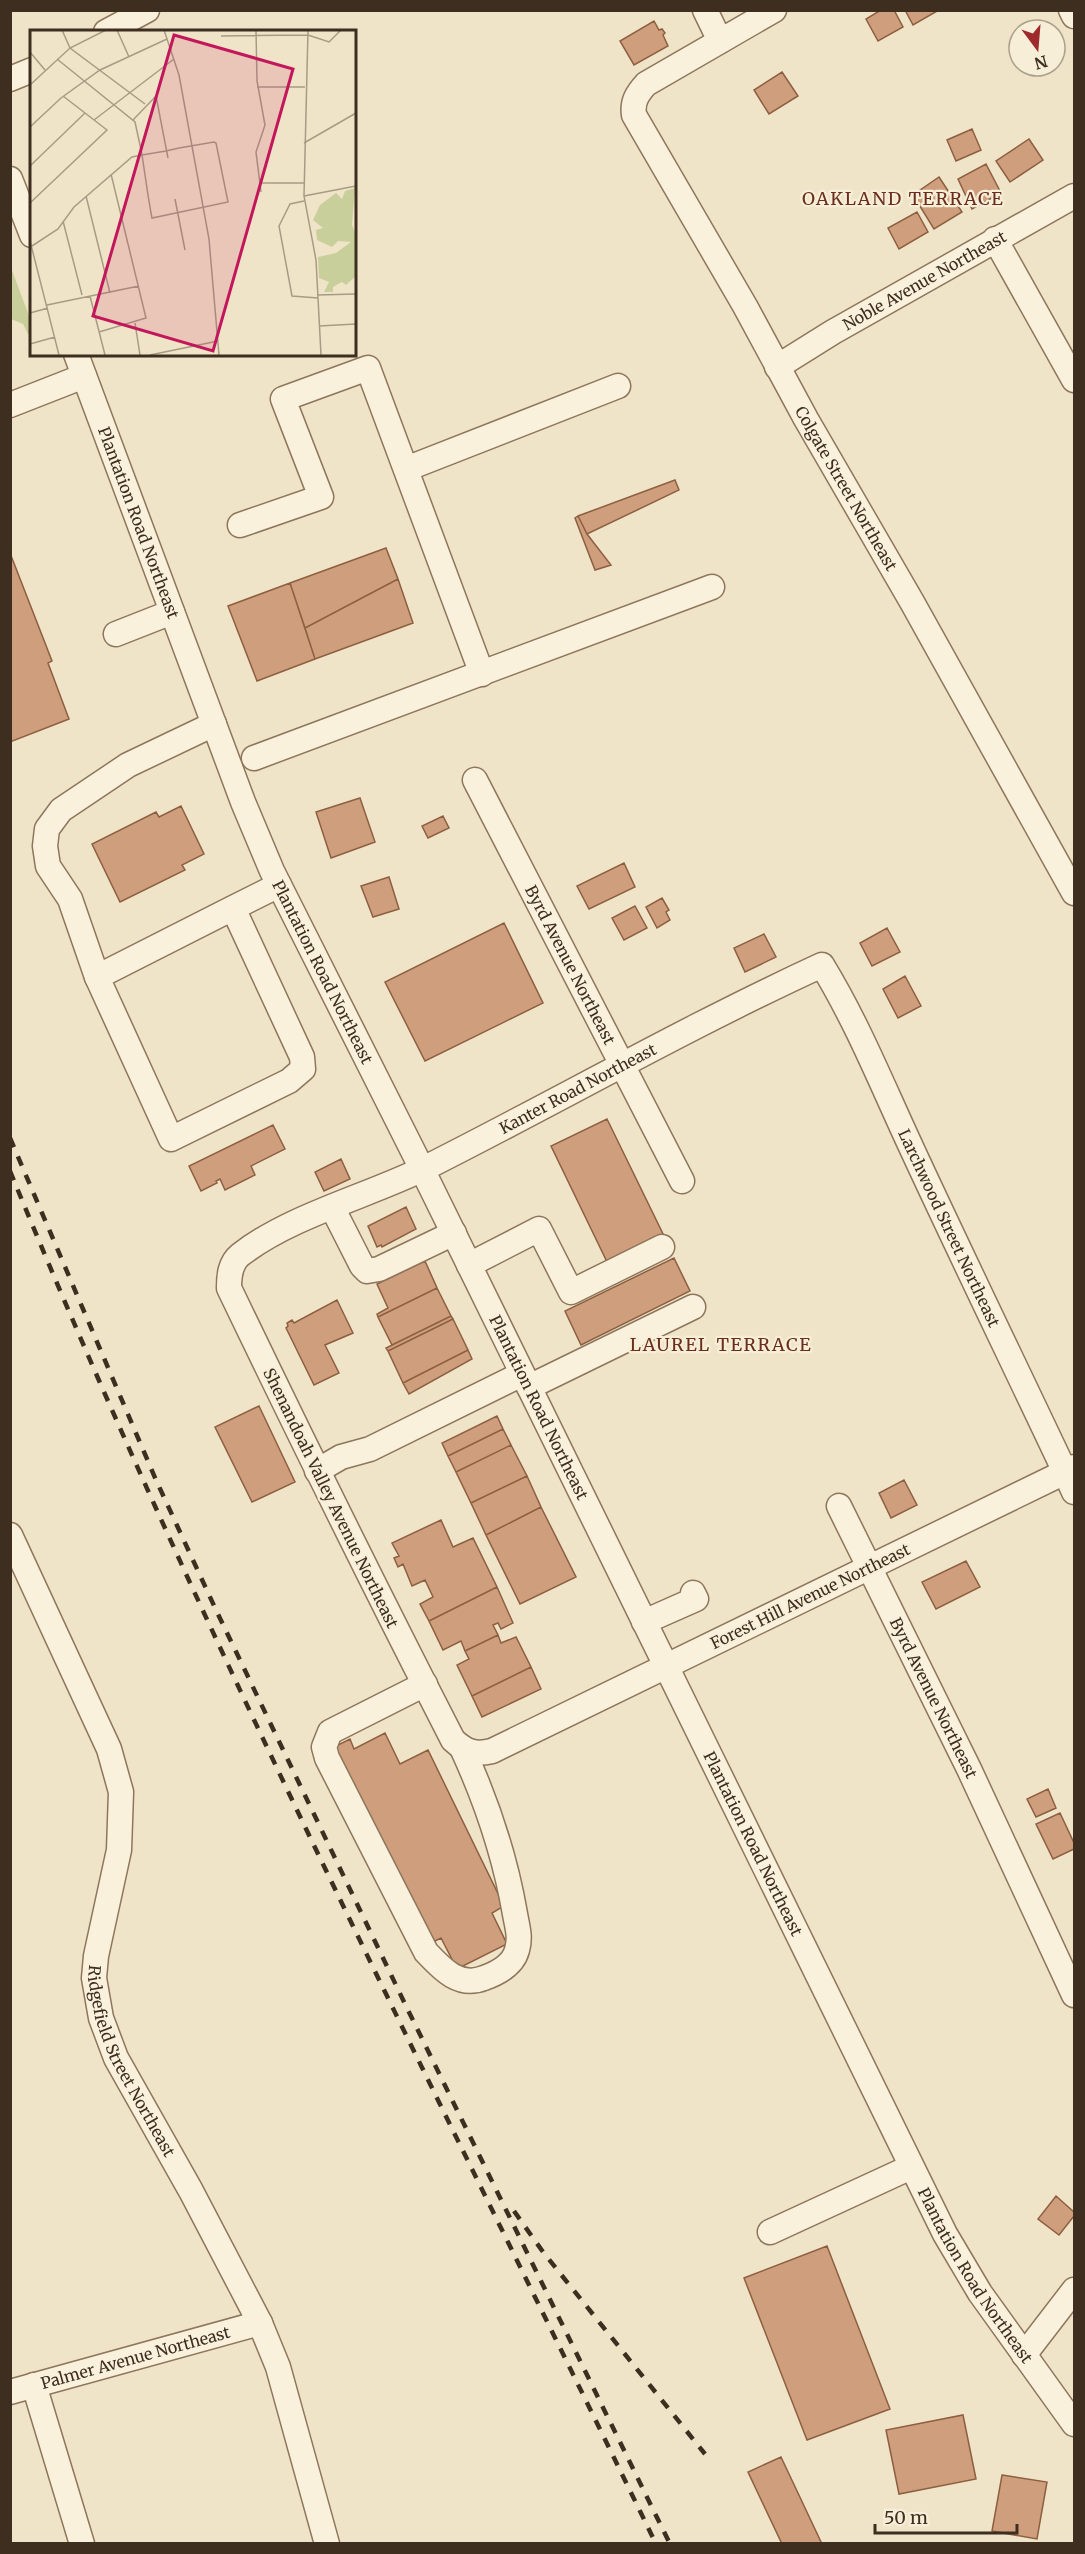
<svg xmlns="http://www.w3.org/2000/svg" width="1085" height="2554" font-family="Merriweather,serif">
  <style>
    .green { fill: #c9cf9b }
    .building { fill: #cf9f7d; stroke: #8d5f41; stroke-width: 1.5 }
    .lines { fill: none; stroke-linecap: round; stroke-linejoin: round }
    .minor-casing { stroke: #8d765c; stroke-width: 27 }
    .minor { stroke: #faf1dc; stroke-width: 24 }
    .rail { stroke: #3d2e20; stroke-width: 4.5; stroke-dasharray: 10 10; stroke-linecap: butt }
    .labels { text-anchor: middle; stroke-width: 4.5; stroke-linejoin: round; paint-order: stroke }
    .street-label { font-size: 16px; fill: #3d2e20; stroke: #f7eed8 }
    .neighbourhood-label { font-size: 18px; letter-spacing: 1.5px; fill: #6b2e1e; stroke: #f7eed8 }
    .inset-road { fill: none; stroke: #a89b85; stroke-width: 1.5 }
    .view { fill: #c2185b; fill-opacity: 0.15; stroke: #c2185b; stroke-width: 3 }
    .inset-edge { fill: none; stroke: #3d2e20; stroke-width: 3 }
  </style>
  <rect width="100%" height="100%" fill="#f0e4c8"/>
  <path class="green" d="M10,265L31,321V333L28,334L23,324L11,319Z"/>
  <path class="building" d="M881,10H894L903,27L878,41L866,19Z
    M905,10H939L913,25Z
    M654,21L659,30L662,29L665,33L663,35L668,46L634,65L620,41Z
    M782,72L798,96L769,114L754,90Z
    M972,129L981,150L956,161L947,140Z
    M1029,139L1043,160L1010,182L996,161Z
    M986,164L1001,193L972,209L958,179Z
    M939,177L962,212L934,229L913,195Z
    M917,212L928,232L899,249L888,228Z
    M675,480L679,490L587,534L578,516Z
    M578,516L587,534L611,565L595,570L575,518Z
    M386,548L398,579L305,628L290,583Z
    M10,553L52,661L48,663L69,719L10,742Z
    M398,579L413,623L315,659L305,628Z
    M290,583L315,659L257,681L228,606Z
    M360,798L375,842L331,858L316,812Z
    M181,806L204,854L182,865L185,870L120,902L92,844L156,812L159,817Z
    M443,816L449,828L428,838L422,826Z
    M624,863L635,887L589,909L577,886Z
    M389,877L399,909L373,917L361,886Z
    M662,898L669,910L666,912L670,920L657,928L646,907Z
    M635,906L647,928L624,940L612,918Z
    M504,923L543,1003L425,1061L385,982Z
    M887,928L900,952L872,966L860,943Z
    M764,934L776,957L745,972L734,948Z
    M905,976L921,1006L898,1018L883,989Z
    M607,1119L665,1238L609,1266L551,1146Z
    M273,1125L285,1149L251,1166L255,1175L225,1190L220,1179L216,1181L217,1183L201,1191L189,1166Z
    M341,1159L350,1179L324,1191L315,1172Z
    M406,1207L416,1229L382,1247L381,1245L377,1247L368,1226Z
    M674,1258L690,1291L581,1345L565,1311Z
    M425,1261L437,1288L378,1317L377,1314L388,1308L377,1284Z
    M437,1288L451,1316L392,1345L378,1317Z
    M337,1300L353,1333L325,1345L339,1373L314,1385L286,1328L288,1326L287,1323L292,1320L294,1323Z
    M451,1316L453,1319L388,1351L386,1348Z
    M453,1319L468,1350L403,1383L388,1351Z
    M468,1350L472,1359L409,1394L403,1383Z
    M259,1406L295,1482L252,1502L215,1427Z
    M497,1416L503,1429L448,1456L442,1443Z
    M503,1429L511,1445L456,1472L448,1456Z
    M511,1445L527,1476L471,1503L456,1472Z
    M527,1476L541,1507L486,1535L471,1503Z
    M904,1480L917,1505L891,1518L879,1493Z
    M541,1507L576,1577L520,1604L486,1535Z
    M441,1520L453,1547L473,1538L497,1587L429,1621L420,1604L433,1597L425,1580L412,1586L403,1564L398,1567L394,1558L399,1556L392,1543Z
    M966,1561L980,1587L936,1609L922,1582Z
    M497,1587L513,1623L501,1629L498,1623L493,1625L498,1635L465,1651L461,1641L443,1650L429,1621Z
    M498,1635L501,1643L516,1637L531,1667L472,1696L457,1665L469,1659L465,1651Z
    M531,1667L541,1689L482,1717L472,1696Z
    M385,1733L400,1764L428,1750L504,1906L492,1913L507,1944L457,1969L441,1938L429,1944L332,1748L350,1739L354,1749Z
    M1048,1789L1056,1808L1036,1817L1027,1799Z
    M1060,1813L1074,1843V1849L1053,1859L1036,1824Z
    M1056,2196L1074,2212V2216L1059,2235L1038,2219Z
    M827,2246L890,2409L807,2440L744,2278Z
    M963,2415L976,2479L899,2494L886,2430Z
    M781,2457L822,2544H782L748,2472Z
    M1002,2475L1047,2482L1037,2539L992,2531Z"/>
  <g class="lines">
    <defs>
      <g id="minor">
        <path d="M705,10L720,41"/>
        <path id="s1" d="M774,10L646,84C637,94 632,102 634,115L745,306L806,419L912,602L1074,893"/>
        <path d="M1071,10L1074,16"/>
        <path d="M106,32L147,10"/>
        <path d="M10,79L32,70"/>
        <path d="M10,179L32,235"/>
        <path d="M995,239L1074,380"/>
        <path id="s2" d="M76,354L243,802L272,871L422,1169L945,2234L980,2293L1074,2424"/>
        <path id="s3" d="M777,367L833,332L1074,196"/>
        <path d="M10,405L84,376"/>
        <path d="M406,469L618,386"/>
        <path d="M240,525L321,497L283,399L368,368L482,674"/>
        <path d="M116,634L172,612"/>
        <path d="M254,758L712,587"/>
        <path id="s4" d="M475,780L682,1181"/>
        <path d="M233,908L97,977L171,1139L289,1081L303,1069L302,1057L233,908L279,885"/>
        <path d="M97,977L70,899L48,866L45,846L47,829L61,810L128,765L214,724"/>
        <path d="M332,1207L362,1266L367,1271L379,1269L454,1233"/>
        <path d="M469,1265L539,1229L571,1292L662,1247"/>
        <path d="M529,1387L693,1307"/>
        <path id="s5" d="M1074,1467L1065,1472L492,1751C475,1755 466,1752 453,1740C376,1590 302,1440 229,1288C229,1276 230,1263 240,1255C290,1216 368,1196 425,1168C558,1101 687,1027 822,965C858,1024 883,1087 912,1149C962,1257 1014,1364 1065,1472L1074,1492"/>
        <path d="M317,1471L341,1457L370,1449L522,1374"/>
        <path id="s6" d="M839,1506L969,1769L1074,1995"/>
        <path id="s7" d="M10,1535L109,1749L121,1792L119,1850L96,1956L94,1978L101,2018L116,2058L191,2191L260,2323L278,2367L327,2544"/>
        <path d="M644,1622L696,1599L693,1593"/>
        <path d="M425,1684L330,1732L324,1747L327,1758L426,1952C442,1969 459,1988 484,1978C498,1973 513,1965 517,1950C521,1937 517,1926 515,1914C505,1856 487,1802 462,1748"/>
        <path d="M770,2232L911,2167"/>
        <path d="M1024,2355L1074,2290"/>
        <path d="M34,2385L82,2544"/>
        <path id="s8" d="M10,2392L260,2323"/>
      </g>
    </defs>
    <use href="#minor" class="minor-casing"/>
    <use href="#minor" class="minor"/>
    <path class="rail" d="M10,1138L156,1480L216,1610L406,2006L670,2544
      M10,1171C202,1639 435,2089 656,2544
      M514,2211L543,2252L705,2454"/>
  </g>
  <g class="labels">
    <g class="street-label">
      <text dy="6" stroke="none"><textPath href="#s3" startOffset="171">Noble Avenue Northeast</textPath></text>
      <text dy="6" stroke="none"><textPath href="#s1" startOffset="612">Colgate Street Northeast</textPath></text>
      <text dy="6" stroke="none"><textPath href="#s2" startOffset="180">Plantation Road Northeast</textPath></text>
      <text dy="6" stroke="none"><textPath href="#s4" startOffset="208">Byrd Avenue Northeast</textPath></text>
      <text dy="6" stroke="none"><textPath href="#s2" startOffset="666">Plantation Road Northeast</textPath></text>
      <text dy="6" stroke="none"><textPath href="#s5" startOffset="1608">Kanter Road Northeast</textPath></text>
      <text dy="6" stroke="none"><textPath href="#s5" startOffset="2174">Larchwood Street Northeast</textPath></text>
      <text dy="6" stroke="none"><textPath href="#s2" startOffset="1152">Plantation Road Northeast</textPath></text>
      <text transform="translate(331 1498) rotate(64)" y="6">Shenandoah Valley Avenue Northeast</text>
      <text transform="translate(810 1596) rotate(-26)" y="6">Forest Hill Avenue Northeast</text>
      <text dy="6" stroke="none"><textPath href="#s6" startOffset="214">Byrd Avenue Northeast</textPath></text>
      <text dy="6" stroke="none"><textPath href="#s2" startOffset="1638">Plantation Road Northeast</textPath></text>
      <text dy="6" stroke="none"><textPath href="#s7" startOffset="560">Ridgefield Street Northeast</textPath></text>
      <text dy="6" stroke="none"><textPath href="#s2" startOffset="2124">Plantation Road Northeast</textPath></text>
      <text dy="6" stroke="none"><textPath href="#s8" startOffset="130">Palmer Avenue Northeast</textPath></text>
    </g>
    <g class="neighbourhood-label">
      <text x="903" y="205">OAKLAND TERRACE</text>
      <text x="721" y="1351">LAUREL TERRACE</text>
    </g>
  </g>
  <g transform="translate(30 30)">
    <rect width="326" height="326" fill="#f0e4c8"/>
    <path d="M325,158L322,195L325,202V247L316,255L312,252L303,257V262H294L299,252L289,248L288,227L306,223L321,212L308,211L302,217L287,210L286,200L293,198L283,190L290,175L306,163L312,169L315,161Z" fill="#c9cf9b"/>
    <path class="inset-road" d="M32,0L40,18L115,74M87,0L99,27M134,0L149,45L179,209L189,325M226,0L227,51L235,95L226,122L231,162M278,0L274,166L286,230L291,325M278,5L299,12L311,0M191,6L278,5M0,22L15,40M0,55L40,18L76,0M227,57H275M64,90L144,29M103,90L126,66L138,128M0,97L31,68L70,40L137,9M274,113L326,83M0,136L55,83M230,153H274M56,166L80,263M274,166L326,156M145,169L155,220M274,171L260,174L249,196L262,266L288,268M0,173L77,100L33,66M33,191L52,265M0,211L29,325M2,216L28,199L44,177L102,127L112,125L136,121L149,118L184,112L186,113L198,172L122,188L121,183L118,165L112,125L110,115L105,92L27,29M287,265L326,264M60,266L75,325M17,275L109,256M0,283L18,278M105,293L110,325M289,296L326,294M69,302L116,288L81,144M0,314L25,307M120,325L188,311"/>
    <path class="view" d="M144,5L263,39L183,321L63,286Z"/>
    <rect width="326" height="326" class="inset-edge"/>
  </g>
  <rect width="1085" height="2554" fill="none" stroke="#3d2e20" stroke-width="24"/>
  <g transform="translate(1037 48) rotate(164)"><circle r="28" fill="#f7eed8" stroke="#ada18e" stroke-width="1.5"/>
  <path d="M0-4.5L10 22L0 15L-10 22Z" fill="#9e2a2b"/>
  <text y="-9" font-size="16" font-weight="bold" text-anchor="middle" fill="#3d2e20">N</text>
  </g>
  <path d="M875 2524v9h142v-9" fill="none" stroke="#3d2e20" stroke-width="3"/>
  <text x="884" y="2524" font-size="18" fill="#3d2e20" stroke="#f7eed8" stroke-width="4.5" paint-order="stroke">50 m</text>
</svg>
